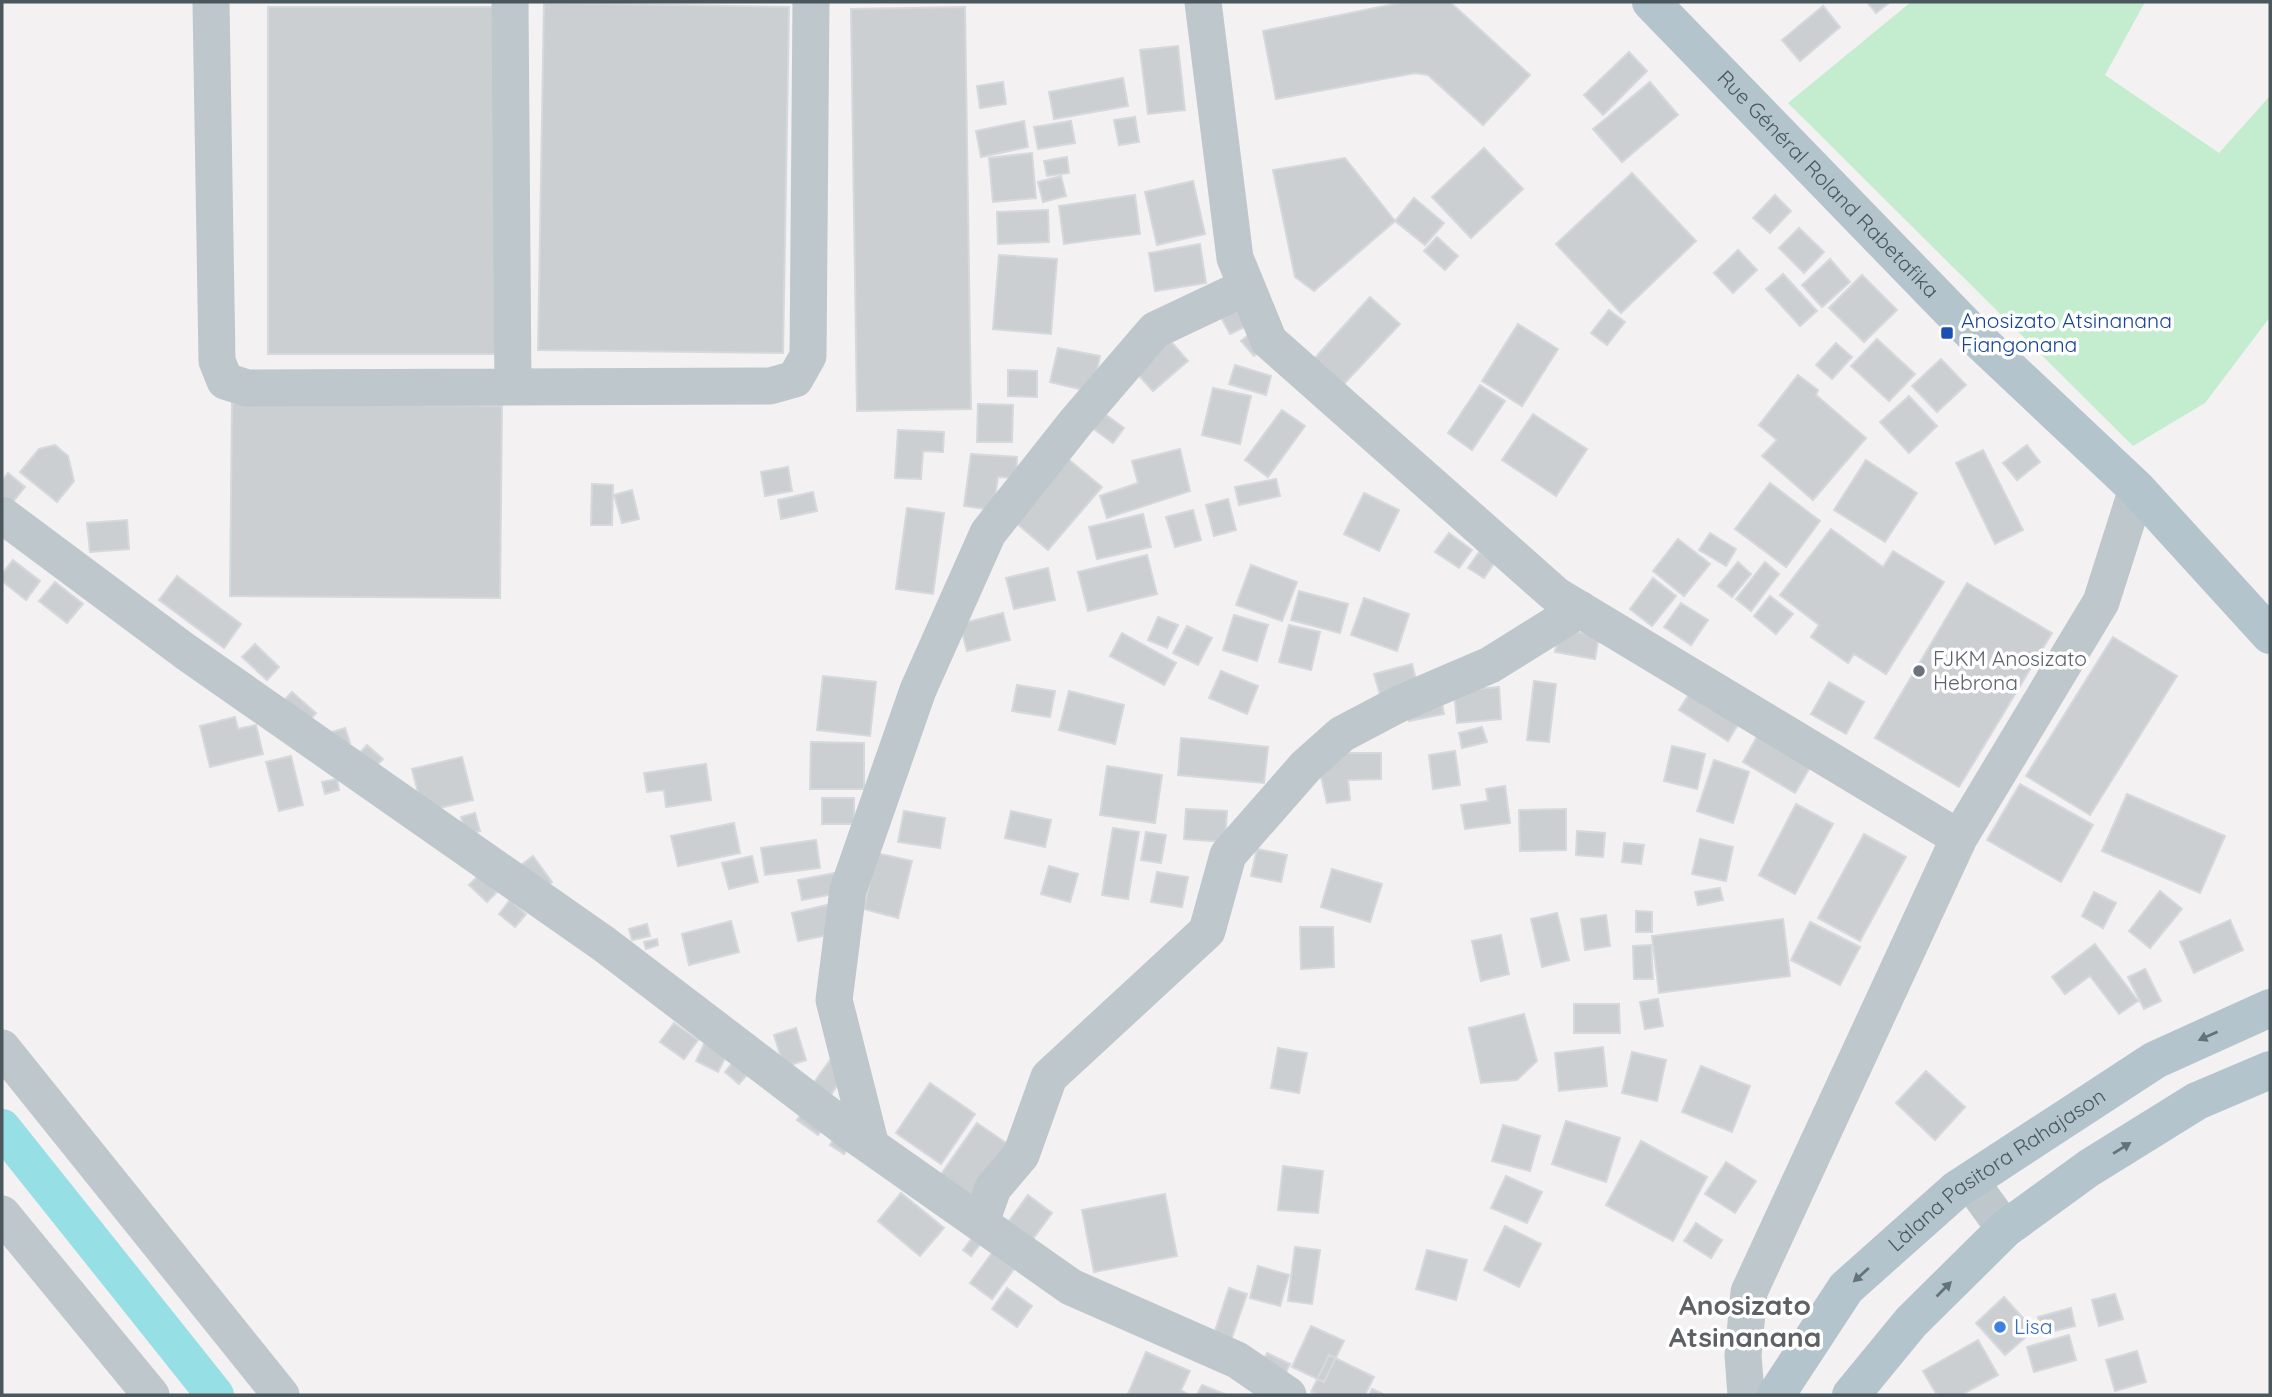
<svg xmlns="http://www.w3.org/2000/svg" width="2272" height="1397" font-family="Quicksand,sans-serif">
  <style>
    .green { fill: #c4ecce }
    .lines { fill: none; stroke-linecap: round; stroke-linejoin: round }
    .canal { stroke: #95dfe5; stroke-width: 38 }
    .building { fill: #cbcfd2; stroke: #d5d8dc; stroke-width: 2 }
    .minor { stroke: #bec7cc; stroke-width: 37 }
    .major { stroke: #b3c4cd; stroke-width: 38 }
    .oneway { fill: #647279 }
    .transit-dot { fill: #1a4fb4; stroke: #fff; stroke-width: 2.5 }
    .worship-dot { fill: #6b7280; stroke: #fff; stroke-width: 2.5 }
    .shop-dot { fill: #3f7fe0; stroke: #fff; stroke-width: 2.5 }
    .labels { text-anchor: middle; stroke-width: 7; stroke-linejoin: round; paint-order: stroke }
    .street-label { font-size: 21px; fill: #4a575d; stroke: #fff }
    .transit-label { font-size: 21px; fill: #164399; stroke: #fff; text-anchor: start }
    .worship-label { font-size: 21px; fill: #5b616d; stroke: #fff; text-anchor: start }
    .shop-label { font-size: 21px; fill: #366cbe; stroke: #fff; text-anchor: start }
    .district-label { font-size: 28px; font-weight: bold; fill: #5e6265; stroke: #fff }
  </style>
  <rect width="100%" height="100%" fill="#f3f1f1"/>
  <path class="green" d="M1911,2H2145L2105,75L2219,153L2270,96V317L2205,403L2133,446L1788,103Z"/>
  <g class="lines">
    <path class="canal" d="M2,1128L215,1395"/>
  </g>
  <path class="building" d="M1404,2H1450L1530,75L1483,125L1428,75L1415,73L1276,99L1263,31Z
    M1867,2H1890L1876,13Z
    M544,3L789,7L783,353L538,350Z
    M1823,6L1840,27L1800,61L1782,40Z
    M268,7H498V354H268Z
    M965,7L971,409L857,411L851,9Z
    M1178,46L1185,110L1148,114L1140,50Z
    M1629,52L1647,71L1603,115L1584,95Z
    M1123,78L1128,106L1054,119L1049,92Z
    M1003,82L1006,104L980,108L977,86Z
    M1650,82L1678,115L1622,162L1593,129Z
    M1135,117L1139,142L1119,145L1114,120Z
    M1024,121L1028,147L981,157L976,131Z
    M1071,121L1075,143L1038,149L1034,127Z
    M1484,148L1523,189L1471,238L1432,197Z
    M1032,153L1036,198L993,202L989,158Z
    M1067,157L1069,173L1047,176L1044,161Z
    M1345,158L1395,221L1314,291L1295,277L1273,170Z
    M1632,173L1696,241L1621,313L1556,244Z
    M1061,176L1066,196L1043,202L1038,182Z
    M1193,181L1205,234L1157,245L1145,192Z
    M1135,195L1140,234L1064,244L1059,206Z
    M1775,195L1791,211L1770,233L1753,218Z
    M1414,198L1444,223L1425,245L1395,221Z
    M1048,210L1049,242L998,244L997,212Z
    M1799,228L1824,252L1804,273L1779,248Z
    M1437,237L1458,256L1445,270L1424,251Z
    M1200,244L1206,283L1155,291L1149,253Z
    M1738,250L1757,270L1733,293L1714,273Z
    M999,255L1057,259L1051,334L993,329Z
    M1830,259L1850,282L1822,307L1802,285Z
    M1783,274L1817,311L1800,326L1766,289Z
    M1862,275L1897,310L1864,342L1829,308Z
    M1370,297L1400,324L1342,386L1313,360Z
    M1239,301L1251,324L1230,334L1218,312Z
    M1609,310L1625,322L1607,345L1591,333Z
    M1518,324L1558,349L1522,406L1482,381Z
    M1254,331L1266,347L1254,356L1241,341Z
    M1166,336L1188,361L1153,391L1131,367Z
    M1877,339L1915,374L1889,401L1851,366Z
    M1836,343L1852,357L1832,379L1816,365Z
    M1058,348L1100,356L1092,392L1050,382Z
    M1941,359L1966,385L1937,412L1912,386Z
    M1235,365L1271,376L1266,395L1229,384Z
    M1008,370L1037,371V397L1008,396Z
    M1798,375L1818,390L1816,395L1866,438L1813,500L1762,456L1777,440L1759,425Z
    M1480,385L1505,401L1472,450L1448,433Z
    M1213,388L1251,396L1240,444L1202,435Z
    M1909,396L1937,426L1909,453L1880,422Z
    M232,403L502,406L500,598L230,596Z
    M978,404L1013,405L1012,442H977Z
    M1098,409L1124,428L1113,443L1087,424Z
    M1282,410L1305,426L1268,477L1245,460Z
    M1533,414L1587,449L1556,496L1502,460Z
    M898,430L944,432L943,452L923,451L921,479L895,478Z
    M55,445L68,456L74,481L57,502L20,472L39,449Z
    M2027,445L2040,462L2017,480L2003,463Z
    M1180,449L1190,491L1107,518L1100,496L1138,483L1132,461Z
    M1983,450L2023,530L1995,544L1956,463Z
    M971,454L1017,457L1016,478L998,477L993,510L964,506Z
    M1062,454L1102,487L1048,550L1009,517Z
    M1866,460L1917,493L1885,542L1834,510Z
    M788,467L792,491L765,496L761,472Z
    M8,473L25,487L12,503L2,495V481Z
    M1276,479L1280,496L1239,505L1235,487Z
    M1770,483L1820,521L1786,567L1735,529Z
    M592,484L613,485L612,525H591Z
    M632,490L639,519L622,523L614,495Z
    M813,492L817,511L781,519L778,500Z
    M1364,493L1399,510L1379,551L1344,534Z
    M1228,499L1236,530L1214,536L1206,505Z
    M907,508L944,513L933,594L896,589Z
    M1193,510L1201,540L1175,547L1166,517Z
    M1143,514L1151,547L1097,559L1089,527Z
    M127,520L129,549L90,552L87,523Z
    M1831,529L1883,567L1893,551L1944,582L1886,674L1854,654L1848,663L1811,637L1819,625L1780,595Z
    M1449,533L1472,550L1459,568L1435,552Z
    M1710,533L1736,549L1726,566L1699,550Z
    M1678,539L1710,564L1684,596L1653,571Z
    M1479,552L1495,562L1484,578L1468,568Z
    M1147,555L1157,594L1088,611L1078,572Z
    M13,560L40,581L26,600L2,581V574Z
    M1738,562L1751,574L1732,597L1718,586Z
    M1765,562L1779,574L1751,611L1736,599Z
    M1251,565L1297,582L1282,621L1236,605Z
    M1048,568L1055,600L1014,609L1006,578Z
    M177,576L241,624L224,648L159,600Z
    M1653,578L1676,596L1652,626L1630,609Z
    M55,582L83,604L67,623L39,601Z
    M1967,583L2052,633L1959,787L1875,738Z
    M1299,591L1348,604L1340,633L1291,620Z
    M1770,596L1793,614L1776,634L1754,616Z
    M1364,598L1409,614L1397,651L1351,635Z
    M1681,603L1708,620L1691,645L1664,627Z
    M1003,613L1010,640L967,651L960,624Z
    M1234,615L1268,625L1257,661L1223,650Z
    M1158,617L1178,625L1167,648L1148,640Z
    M1289,625L1320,632L1311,670L1279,662Z
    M1187,626L1212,638L1198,665L1173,653Z
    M1560,629L1599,636L1595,659L1555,652Z
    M1122,633L1176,663L1164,685L1110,656Z
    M2113,637L2177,676L2090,815L2026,776Z
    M255,644L279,667L267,680L242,657Z
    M1412,664L1418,687L1381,698L1374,674Z
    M1221,671L1258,686L1247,714L1209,698Z
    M823,676L876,682L870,736L817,730Z
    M1534,681L1556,684L1549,742L1527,740Z
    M1829,682L1864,702L1846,734L1811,714Z
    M1017,685L1055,691L1050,717L1012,711Z
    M1695,685L1743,716L1728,741L1679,710Z
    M1499,687L1501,719L1457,723L1454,691Z
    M1069,691L1124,705L1115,744L1059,730Z
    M292,692L316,713L304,727L280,705Z
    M1441,698L1444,714L1409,721L1406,703Z
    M235,717L238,729L256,725L263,754L210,767L200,726Z
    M1482,727L1487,742L1462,748L1459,733Z
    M345,728L350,743L334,748L329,733Z
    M1759,733L1812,764L1795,793L1743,762Z
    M1181,738L1268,747L1264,783L1178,775Z
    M811,742L864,743V789H810Z
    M367,745L383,759L374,768L359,754Z
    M1672,746L1705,754L1697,789L1664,781Z
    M1455,751L1460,785L1433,789L1429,755Z
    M1345,753H1381V779L1348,780L1350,800L1327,803L1319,768Z
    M291,756L303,805L279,811L266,762Z
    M462,757L473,800L423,812L412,769Z
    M1714,760L1749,772L1733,823L1697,811Z
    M706,764L711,800L666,807L664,790L647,792L644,773Z
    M1107,766L1162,775L1155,823L1100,815Z
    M337,779L339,790L325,794L322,782Z
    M2020,784L2093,825L2061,882L1987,840Z
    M1505,786L1510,823L1465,829L1461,805L1488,801L1486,789Z
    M2127,794L2225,836L2200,893L2102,851Z
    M822,798H854V824H822Z
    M1796,804L1833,824L1795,894L1759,875Z
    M1186,809L1227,811L1225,842L1184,839Z
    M1566,809V850L1520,851L1519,810Z
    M904,811L945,818L940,848L898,842Z
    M1011,811L1051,820L1045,847L1005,838Z
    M475,813L480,831L466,835L461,817Z
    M734,823L740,853L678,866L671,836Z
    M1113,828L1139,832L1128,899L1102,895Z
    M1577,831L1605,833L1603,857L1576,855Z
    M1146,832L1166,835L1161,863L1141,860Z
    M1864,834L1906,857L1860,941L1818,918Z
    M1700,839L1733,847L1726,881L1692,874Z
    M816,840L820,868L765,875L761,848Z
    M1624,843L1644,845L1641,864L1622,862Z
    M1257,849L1287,855L1281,882L1251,876Z
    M876,853L912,861L898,918L864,909Z
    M533,856L552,882L539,892L520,866Z
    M752,856L758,882L729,889L722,863Z
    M1049,866L1078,874L1070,902L1041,894Z
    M1332,869L1382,884L1370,922L1321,907Z
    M1157,872L1188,877L1182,907L1151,902Z
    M835,873L839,893L802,900L798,880Z
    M479,875L497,892L487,902L469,885Z
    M1720,888L1723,900L1698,905L1695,892Z
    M2160,891L2182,909L2150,948L2129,931Z
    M2094,892L2116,903L2103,928L2082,916Z
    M510,900L526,914L515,927L499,914Z
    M827,905L833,934L798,941L792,913Z
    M1636,911L1652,912V932H1636Z
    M1557,913L1569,960L1542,967L1531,919Z
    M1606,915L1610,946L1585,950L1581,919Z
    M1783,919L1790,976L1659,993L1652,936Z
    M2230,920L2243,950L2194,973L2180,942Z
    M731,921L739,952L689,965L682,934Z
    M1810,922L1860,947L1840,985L1791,960Z
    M647,924L650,936L632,940L629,929Z
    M1300,927H1333L1334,967L1301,969Z
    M1501,935L1509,974L1481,981L1472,941Z
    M657,939L658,945L646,949L644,942Z
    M2095,944L2138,1001L2119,1014L2090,976L2065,994L2052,977Z
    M1651,945L1653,979H1634L1633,946Z
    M2145,969L2161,1001L2144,1009L2128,977Z
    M1658,999L1663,1026L1645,1029L1640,1002Z
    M1574,1004H1619L1620,1033H1574Z
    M1524,1014L1537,1061L1517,1080L1481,1083L1469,1028Z
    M674,1023L698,1040L684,1059L660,1042Z
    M796,1028L806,1060L784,1067L774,1035Z
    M707,1038L729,1050L718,1072L696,1061Z
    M1603,1047L1607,1086L1559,1091L1555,1053Z
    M1278,1048L1307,1053L1299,1093L1271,1088Z
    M1632,1052L1666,1060L1657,1101L1622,1093Z
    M737,1057L752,1069L739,1084L725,1072Z
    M830,1060L847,1071L830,1096L813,1084Z
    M1701,1066L1750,1086L1732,1132L1682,1112Z
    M1926,1071L1965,1107L1935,1140L1896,1103Z
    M930,1083L975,1114L941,1164L896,1133Z
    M806,1108L827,1122L818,1135L797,1120Z
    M1566,1121L1620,1138L1606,1182L1552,1164Z
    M977,1123L1015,1149L976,1206L937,1180Z
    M1503,1125L1540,1136L1530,1171L1492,1161Z
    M839,1131L853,1140L844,1154L830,1145Z
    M1641,1141L1707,1177L1673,1241L1606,1205Z
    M1726,1162L1756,1181L1735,1213L1705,1194Z
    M1283,1166L1323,1171L1318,1213L1278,1210Z
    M1506,1176L1542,1192L1527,1223L1491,1208Z
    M901,1193L944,1228L920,1256L878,1221Z
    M1165,1194L1177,1256L1094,1272L1082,1210Z
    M1028,1195L1052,1213L1027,1247L1003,1229Z
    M1696,1223L1722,1240L1711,1258L1684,1241Z
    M1505,1226L1541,1244L1519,1287L1484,1270Z
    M976,1233L984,1239L971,1256L963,1250Z
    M1295,1247L1320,1250L1312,1304L1288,1301Z
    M1427,1250L1467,1260L1456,1300L1416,1289Z
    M992,1253L1014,1269L992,1299L970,1283Z
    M1258,1266L1289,1275L1280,1306L1250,1298Z
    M1007,1288L1032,1306L1017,1327L992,1309Z
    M1229,1288L1247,1294L1230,1343L1213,1337Z
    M2115,1294L2123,1319L2099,1326L2092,1300Z
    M2004,1297L2034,1330L2005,1355L1976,1323Z
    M2071,1308L2075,1326L2042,1334L2038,1317Z
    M1311,1326L1344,1341L1324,1382L1292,1367Z
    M2069,1335L2076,1360L2034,1372L2027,1347Z
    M1978,1340L1998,1375L1961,1395H1937L1923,1371Z
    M2137,1351L2146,1382L2115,1391L2106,1360Z
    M1146,1352L1190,1371L1181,1390L1189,1395L1128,1394Z
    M1267,1353L1290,1364L1282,1380L1259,1369Z
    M1329,1355L1374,1377L1365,1395H1318L1311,1392Z
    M1202,1385L1227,1395H1197Z
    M1372,1389L1385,1395H1369Z"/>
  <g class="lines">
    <path class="minor" d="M211,2L217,361L225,381L247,388L770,386L795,379L808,356L811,2
      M510,2L513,387
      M1203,2L1235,258L1269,341L1556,595L1959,838L2101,602L2137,489
      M2,515L186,652L604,944L848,1130L1071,1287L1237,1360L1288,1395
      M2,1048L281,1395
      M871,1146L834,1000L848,890L918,690L988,533L1076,422L1155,330L1246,287
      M1970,1181L2005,1229
      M2,1214L151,1395
      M981,1222L993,1188L1021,1155L1049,1077L1207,931L1228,855L1306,766L1342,734L1399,704L1490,665L1580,609
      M1746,1395L1743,1355L1749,1292L1959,838"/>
    <g class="major">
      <path id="s1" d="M1651,2L1983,344L2137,489L2270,635"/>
      <path id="s2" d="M1776,1395L1846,1288L1956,1190L2155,1060L2270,1008"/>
      <path d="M1851,1395L1911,1322L2005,1229L2089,1168L2197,1101L2270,1070"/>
    </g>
  </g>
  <defs><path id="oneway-solid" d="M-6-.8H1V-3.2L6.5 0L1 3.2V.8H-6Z" transform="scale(1.75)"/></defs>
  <g class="oneway">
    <use href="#oneway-solid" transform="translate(2208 1036) rotate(156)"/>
    <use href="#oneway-solid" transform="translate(2122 1148) rotate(-32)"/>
    <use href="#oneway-solid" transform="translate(1861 1275) rotate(138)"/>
    <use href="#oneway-solid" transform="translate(1944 1289) rotate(-45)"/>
  </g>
  <rect class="transit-dot" x="1940" y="326" width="14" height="14" rx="3.5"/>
  <circle class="worship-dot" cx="1919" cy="671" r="7"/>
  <circle class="shop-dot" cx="2000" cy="1327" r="7"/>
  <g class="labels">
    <g class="street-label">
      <text dy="7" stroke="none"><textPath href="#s1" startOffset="254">Rue Général Roland Rabetafika</textPath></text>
      <text dy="7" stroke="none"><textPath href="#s2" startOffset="320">Làlana Pasitora Rahajason</textPath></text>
    </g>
    <g class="transit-label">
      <text x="1961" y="328">Anosizato Atsinanana<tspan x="1961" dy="24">Fiangonana</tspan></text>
    </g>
    <g class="worship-label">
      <text x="1933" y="666">FJKM Anosizato<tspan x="1933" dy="24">Hebrona</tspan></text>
    </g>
    <g class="shop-label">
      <text x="2014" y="1334">Lisa</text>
    </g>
    <g class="district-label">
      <text x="1745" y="1315">Anosizato<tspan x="1745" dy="32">Atsinanana</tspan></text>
    </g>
  </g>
  <rect width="2272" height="1397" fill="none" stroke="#4a575d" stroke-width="7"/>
</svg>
